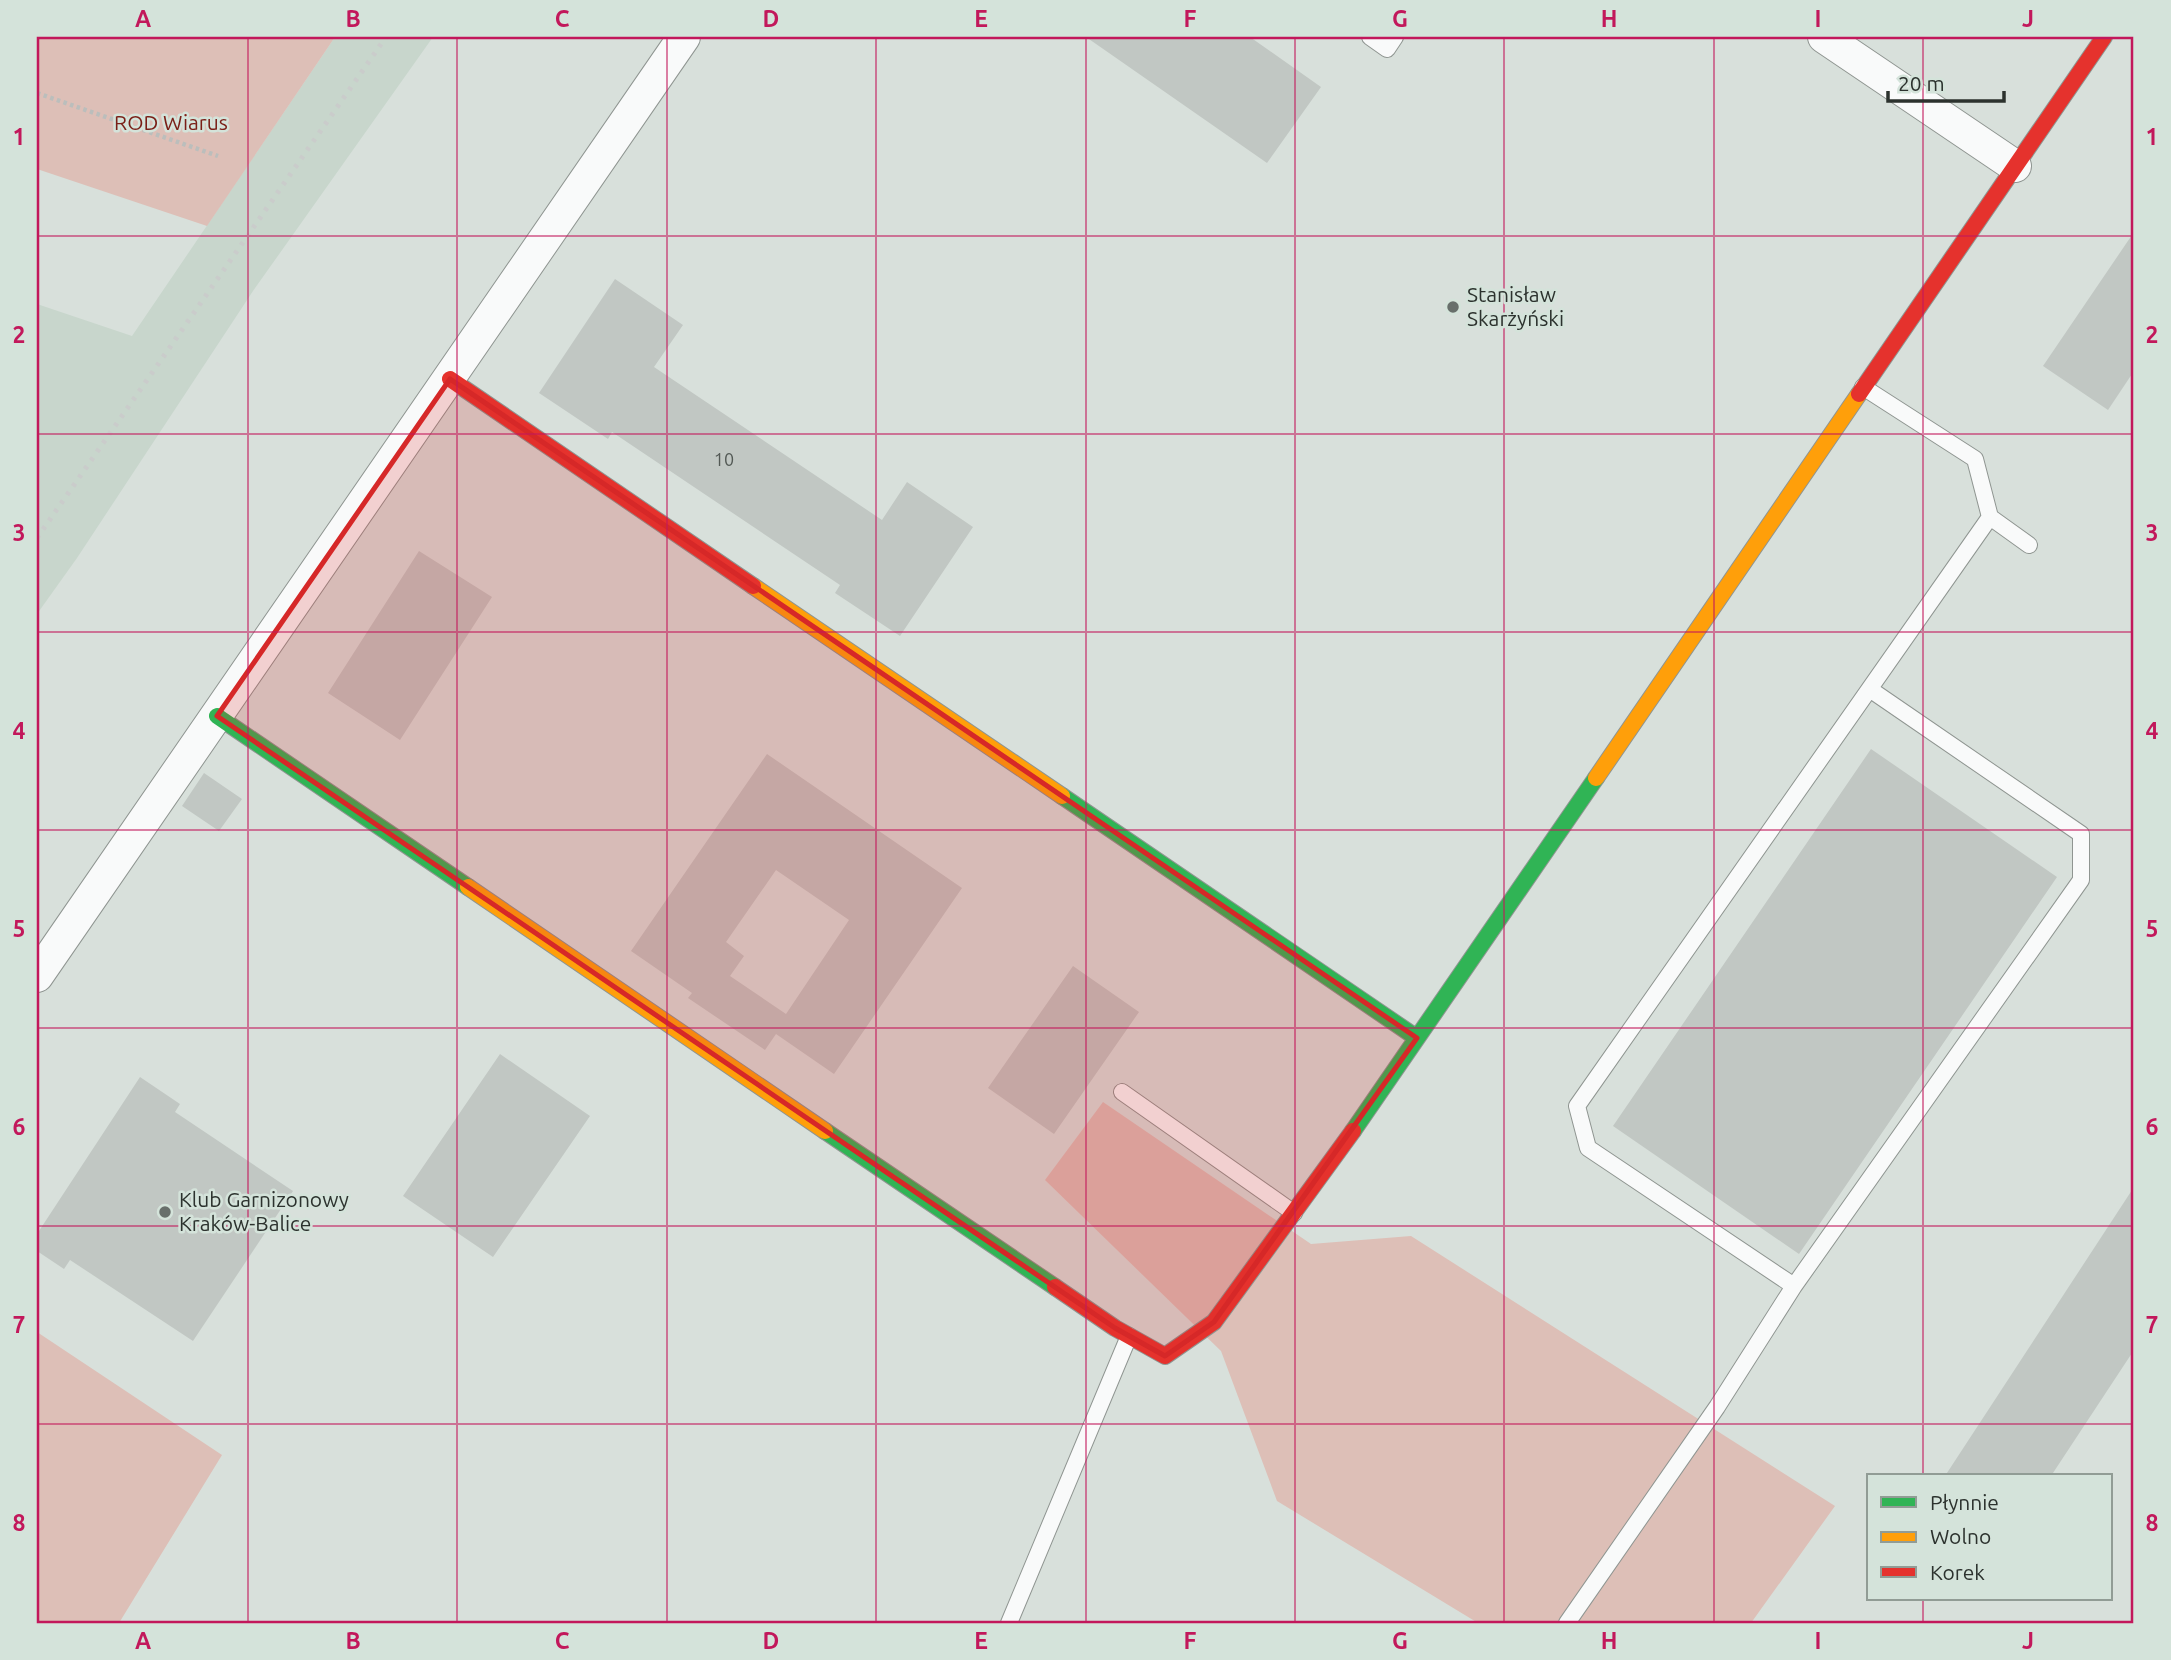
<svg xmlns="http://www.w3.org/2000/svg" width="2171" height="1660" font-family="Ubuntu,sans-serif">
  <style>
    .built { fill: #c8d6cc }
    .green { fill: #ddbfb7 }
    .building { fill: #c1c7c3; fill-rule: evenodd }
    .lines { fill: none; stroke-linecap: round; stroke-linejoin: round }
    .lane-casing { stroke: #8f9591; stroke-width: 18 }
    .street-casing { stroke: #8f9591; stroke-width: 34 }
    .fast-casing { stroke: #8f9591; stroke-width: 18 }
    .slow-casing { stroke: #8f9591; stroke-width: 18 }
    .jam-casing { stroke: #8f9591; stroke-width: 18 }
    .path { stroke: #bbbebc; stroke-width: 4.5; stroke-dasharray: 3.5 3.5; stroke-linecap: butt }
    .lane { stroke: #f9fafa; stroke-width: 16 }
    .street { stroke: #f9fafa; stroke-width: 32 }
    .fast { stroke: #30b455; stroke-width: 16 }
    .slow { stroke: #ff9f0a; stroke-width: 16 }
    .jam { stroke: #e5322d; stroke-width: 16 }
    .rail { stroke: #cacccb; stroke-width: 5; stroke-dasharray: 3.5 7; stroke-linecap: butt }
    .marked { fill: #d62828; fill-opacity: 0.2; stroke: #d62828; stroke-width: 5; stroke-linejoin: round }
    .grid { fill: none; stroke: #c2185b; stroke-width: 2; stroke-opacity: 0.55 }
    .poi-dot { fill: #686f6b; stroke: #d4e3da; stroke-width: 2.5 }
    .labels { text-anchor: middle; stroke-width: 5; stroke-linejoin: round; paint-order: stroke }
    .number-label { font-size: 18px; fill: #535955 }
    .park-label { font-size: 21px; fill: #7a1f17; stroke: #d4e3da }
    .poi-label { font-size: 21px; fill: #2c322e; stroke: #d4e3da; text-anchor: start }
    .neatline { fill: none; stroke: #c2185b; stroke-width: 2.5 }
    .grid-label { font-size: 23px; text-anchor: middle; font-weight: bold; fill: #c2185b }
  </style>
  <rect width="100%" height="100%" fill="#d8e0db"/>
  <path class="built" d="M335,37H433L253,291L77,558L37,614V304L132,336Z"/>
  <path class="green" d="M37,37H335L207,226L37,169Z
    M1103,1102L1311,1244L1411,1236L1835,1506L1751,1623H1478L1277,1501L1221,1351L1045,1180Z
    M37,1332L222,1455L119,1623H37Z"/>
  <path class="building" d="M1086,37H1250L1321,87L1267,163Z
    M2134,232V371L2108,410L2043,366Z
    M615,279L683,325L654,367L882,520L907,482L973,527L900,636L835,593L840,585L612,432L608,439L539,393Z
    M419,551L492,597L400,740L328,693Z
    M1871,749L2057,877L1799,1254L1613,1126Z
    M767,754L962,888L834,1074L776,1034L765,1050L688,998L692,993L631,951ZM776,870L849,920L786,1014L730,976L744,956L726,942Z
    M204,773L242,799L219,831L182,806Z
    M1073,966L1139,1012L1054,1134L988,1088Z
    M500,1054L590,1116L493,1257L403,1196Z
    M140,1077L180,1104L175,1112L293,1191L193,1341L70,1260L64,1269L37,1251V1234Z
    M2134,1187V1350L2051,1476H1945Z"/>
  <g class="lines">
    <defs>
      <path id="lane" d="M1370,37L1387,49L1395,37
        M1990,517L2029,545
        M1122,1092L1294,1213
        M1794,1286L2081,880V834L1871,690
        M1009,1623L1129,1336
        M1567,1623L1717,1407L1794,1286L1588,1148L1577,1106L1990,517L1975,459L1863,387"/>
      <path id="street" d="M1824,37L2015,166
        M37,976L684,37"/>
      <path id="fast" d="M217,716L468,887
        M1062,796L1417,1038
        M825,1131L1055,1287
        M1353,1131L1596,778"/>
      <path id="slow" d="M753,586L1062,796
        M1596,778L1859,394
        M468,887L825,1131"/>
      <path id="jam" d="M450,379L753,586
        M1859,394L2104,37
        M1055,1287L1115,1328L1165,1356L1214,1322L1353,1131"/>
    </defs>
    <use href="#lane" class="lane-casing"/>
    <use href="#street" class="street-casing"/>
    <use href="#fast" class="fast-casing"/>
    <use href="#slow" class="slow-casing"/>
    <use href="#jam" class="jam-casing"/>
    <path class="path" d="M37,93L218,156"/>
    <use href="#lane" class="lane"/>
    <use href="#street" class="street"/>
    <use href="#fast" class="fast"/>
    <use href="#slow" class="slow"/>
    <use href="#jam" class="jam"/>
    <path class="rail" d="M37,538L386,37"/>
  </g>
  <path class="marked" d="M450,379L1417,1038L1214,1322L1165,1356L1115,1328L217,716Z"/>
  <path class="grid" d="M248,37V1623M457,37V1623M667,37V1623M876,37V1623M1086,37V1623M1295,37V1623M1504,37V1623M1714,37V1623M1923,37V1476M37,236H2134M37,434H2134M37,632H2134M37,830H2134M37,1028H2134M37,1226H2134M37,1424H2134M1923,1599V1623"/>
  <g class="poi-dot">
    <circle cx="1453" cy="307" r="7"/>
    <circle cx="165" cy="1212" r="7"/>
  </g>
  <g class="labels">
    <g class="number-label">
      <text x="724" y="466">10</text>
    </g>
    <g class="park-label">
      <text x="171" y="130">ROD Wiarus</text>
    </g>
    <g class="poi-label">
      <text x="1467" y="302">Stanisław<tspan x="1467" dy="24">Skarżyński</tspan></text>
      <text x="179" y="1207">Klub Garnizonowy<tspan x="179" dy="24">Kraków-Balice</tspan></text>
    </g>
  </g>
  <rect width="2171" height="1660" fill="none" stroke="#d4e3da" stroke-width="77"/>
  <rect x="1867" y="1474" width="245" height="126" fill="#d4e3da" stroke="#919c95" stroke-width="2"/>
  <rect x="1881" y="1497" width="35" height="10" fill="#30b455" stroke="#919c95" stroke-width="2"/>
  <text x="1930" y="1510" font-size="21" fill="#2c322e">Płynnie</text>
  <rect x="1881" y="1532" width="35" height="10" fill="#ff9f0a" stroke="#919c95" stroke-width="2"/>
  <text x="1930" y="1544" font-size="21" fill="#2c322e">Wolno</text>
  <rect x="1881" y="1567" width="35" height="10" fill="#e5322d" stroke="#919c95" stroke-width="2"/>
  <text x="1930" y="1580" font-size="21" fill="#2c322e">Korek</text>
  <path d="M1888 91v10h116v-10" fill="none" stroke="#2c322e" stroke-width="3.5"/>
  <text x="1898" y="91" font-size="21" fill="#2c322e" stroke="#d4e3da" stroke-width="5" paint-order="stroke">20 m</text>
  <rect x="38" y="38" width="2094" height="1584" class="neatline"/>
  <g class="grid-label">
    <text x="143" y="27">A</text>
    <text x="353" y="27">B</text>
    <text x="562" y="27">C</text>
    <text x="771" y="27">D</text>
    <text x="981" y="27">E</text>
    <text x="1190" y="27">F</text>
    <text x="1400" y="27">G</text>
    <text x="1609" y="27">H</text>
    <text x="1818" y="27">I</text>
    <text x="2028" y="27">J</text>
    <text x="19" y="145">1</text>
    <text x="2152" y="145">1</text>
    <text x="19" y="343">2</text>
    <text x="2152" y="343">2</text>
    <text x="19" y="541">3</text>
    <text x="2152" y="541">3</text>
    <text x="19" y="739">4</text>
    <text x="2152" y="739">4</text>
    <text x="19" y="937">5</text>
    <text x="2152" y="937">5</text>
    <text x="19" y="1135">6</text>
    <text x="2152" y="1135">6</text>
    <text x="19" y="1333">7</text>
    <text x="2152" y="1333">7</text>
    <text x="19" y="1531">8</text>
    <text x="2152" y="1531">8</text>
    <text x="143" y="1649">A</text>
    <text x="353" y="1649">B</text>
    <text x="562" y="1649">C</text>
    <text x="771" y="1649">D</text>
    <text x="981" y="1649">E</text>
    <text x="1190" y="1649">F</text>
    <text x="1400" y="1649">G</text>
    <text x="1609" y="1649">H</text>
    <text x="1818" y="1649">I</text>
    <text x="2028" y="1649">J</text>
  </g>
</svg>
